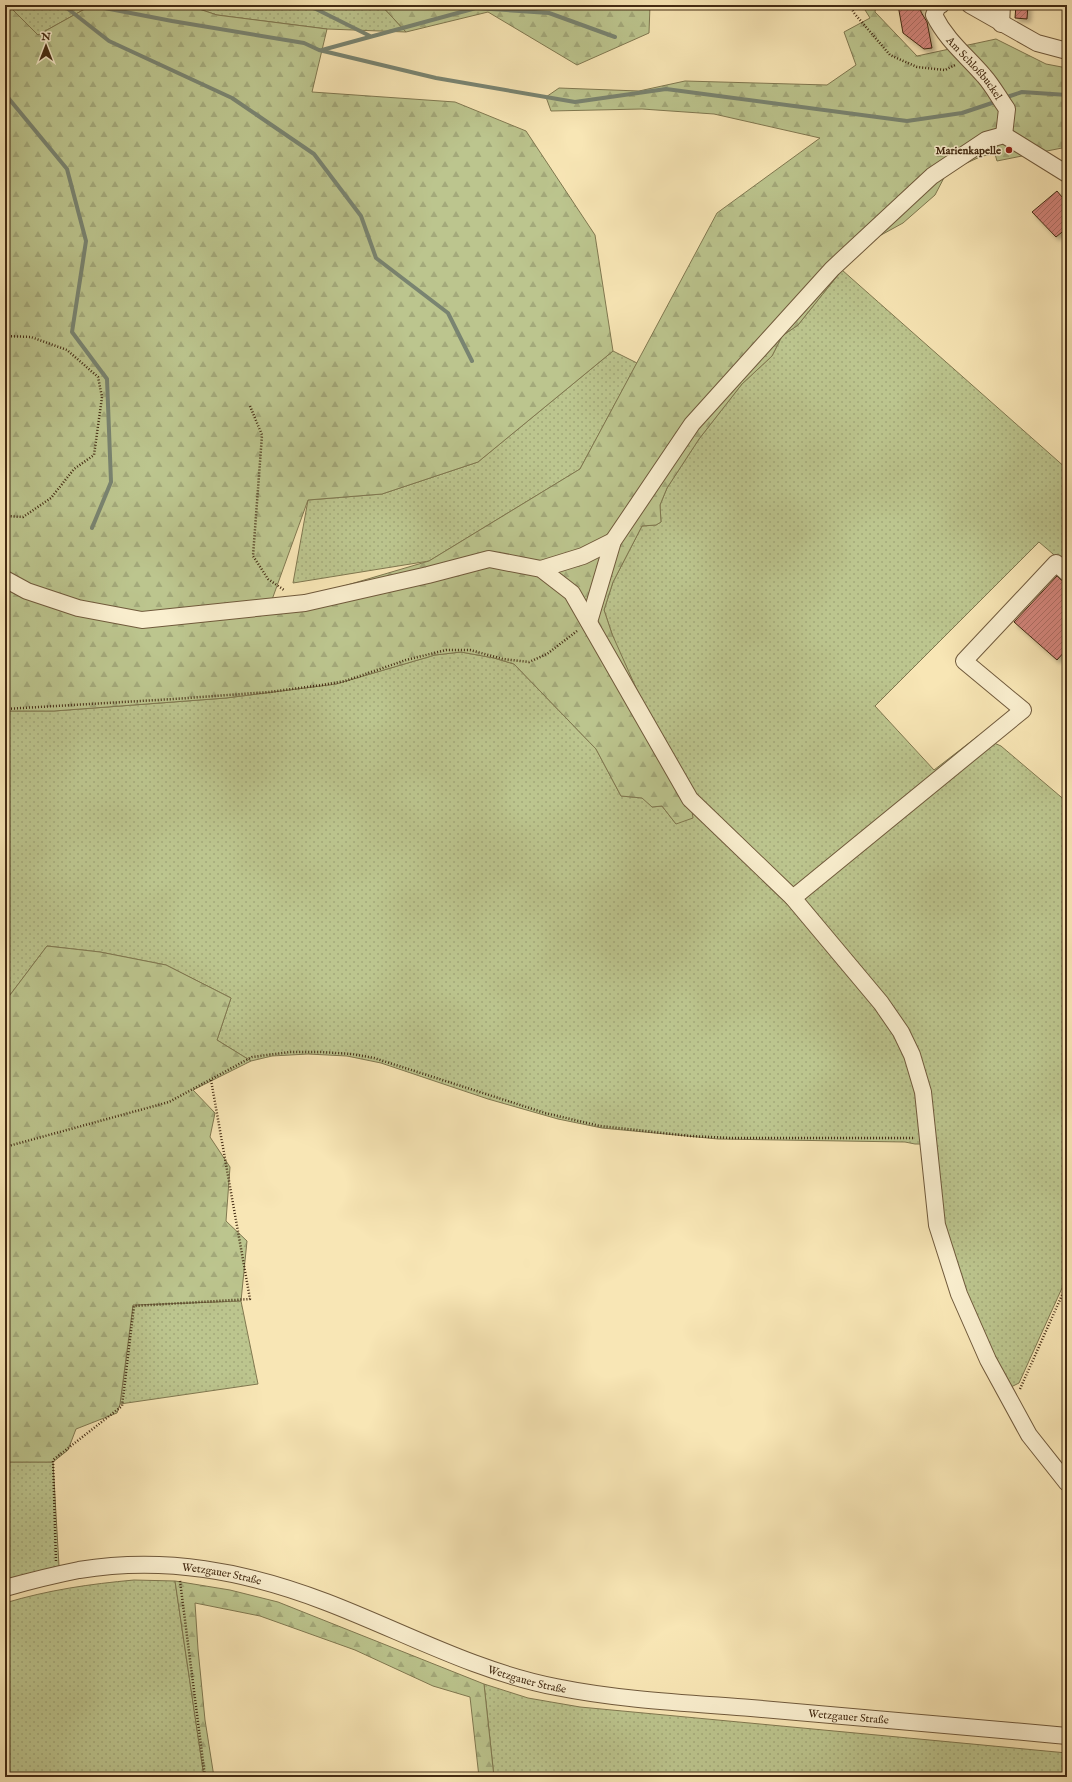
<svg xmlns="http://www.w3.org/2000/svg" width="1072" height="1782" font-family="'IM FELL English',serif">
  <style>
    .grass { fill: url(#grass-dots); stroke: #807850 }
    .forest { fill: url(#forest-firs); stroke: #807850 }
    .lines { fill: none; stroke-linecap: round; stroke-linejoin: round }
    .stream { stroke: #798471; stroke-width: 4 }
    .building { fill: url(#building-hatch); stroke: #432b13; filter: url(#shadow) }
    .minor-casing { stroke: #705a3c; stroke-width: 18 }
    .path { stroke: #432b13; stroke-width: 2.5; stroke-dasharray: 1 2; stroke-linecap: butt }
    .minor { stroke: #faefcf; stroke-width: 16 }
    .poi-dot { fill: #8f2418; stroke: #faefcf; stroke-width: 1.5 }
    .labels { text-anchor: middle; stroke-width: 3; stroke-linejoin: round; paint-order: stroke }
    .street-label { font-size: 11px; fill: #432b13; stroke: #faefcf }
    .poi-label { font-size: 11px; font-weight: bold; fill: #432b13; stroke: #faefcf; text-anchor: end }
  </style>
  <defs>
    <pattern id="grass-dots" width="8" height="8" patternUnits="userSpaceOnUse"><rect width="8" height="8" fill="#bcc58e"/><path d="M2 2h.1M6 6h.1" fill="none" stroke="#a3a97a" stroke-width="1.8" stroke-linecap="round"/></pattern>
    <pattern id="forest-firs" width="22" height="20" patternUnits="userSpaceOnUse"><rect width="22" height="20" fill="#bcc58e"/><path d="M5 1l3.5 6h-7zM16 11l3.5 6h-7z" fill="#a3a97a"/></pattern>
    <pattern id="building-hatch" width="6" height="6" patternUnits="userSpaceOnUse"><rect width="6" height="6" fill="#d3857b"/><path d="M-1 1l2-2M0 6l6-6M5 7l2-2" fill="none" stroke="#ad6d64"/></pattern>
    <filter id="shadow"><feDropShadow dx="3.5" dy="3.5" stdDeviation="2" flood-color="#0004"/></filter>
  </defs>
  <rect width="100%" height="100%" fill="#f8e6b5"/>
  <filter id="stains"><feTurbulence type="fractalNoise" baseFrequency=".005" numOctaves="4"/><feColorMatrix values="0 0 0 0 .2 0 0 0 0 .09 0 0 0 0 .02 0 0 0 .5 -.17"/></filter>
  <radialGradient id="worn" r=".72"><stop offset=".6" stop-color="#630" stop-opacity="0"/><stop offset="1" stop-color="#630" stop-opacity=".3"/></radialGradient>
  <path class="grass" d="M8,5H92L38,35Z
    M187,5H381L406,32L327,29L217,15Z
    M842,270L1067,469V566L1039,542L875,706L934,770L978,736L1001,746L1067,802V1277L1019,1383L1011,1387L976,1326L945,1233L935,1144H915L905,1142L718,1139L602,1128L558,1119L488,1099L381,1063L347,1056L308,1054L272,1056L251,1061L217,1040L231,998L166,965L100,952L47,946L7,999H5V711H54L226,698L336,684L435,655L461,652L494,658L514,664L596,749L621,796L643,798L652,807L662,806L676,824L604,610L613,582L642,526L656,525L661,522L660,505L667,488L699,439L742,384L772,356L782,336L798,325Z
    M613,351L637,363L580,469L429,561L293,583L308,500L382,494L478,462Z
    M241,1301L258,1384L120,1404L133,1305Z
    M5,1462H53L59,1566L5,1580Z
    M134,1580L175,1581L204,1777H5V1603C48,1590 90,1584 134,1580Z
    M484,1684L528,1698L580,1707L1067,1753V1777H494Z"/>
  <path class="forest" d="M5,5H8L38,35L92,5H187L217,15L327,29L312,92L455,102L526,131L595,235L613,351L478,462L382,494L308,500L269,608L429,561L580,469L717,213L820,138L714,114L642,109L551,111L546,97L559,88L639,91L685,81L827,85L856,65L844,32L870,18L862,5H876L875,12L917,56L996,39L1046,64L1067,68V147L997,161L995,154L982,156L947,172L935,195L903,223L861,246L798,325L782,336L772,356L742,384L699,439L667,488L660,505L661,522L656,525L642,526L613,582L604,610L612,634L645,708L690,799L693,818L676,824L662,806L652,807L642,798L621,796L596,749L514,664L494,658L461,652L435,655L336,684L226,698L54,711H5Z
    M381,5H650L649,33L577,65L488,12L406,32Z
    M47,946L100,952L166,965L231,998L217,1040L251,1061L193,1090L215,1113L210,1137L230,1167L226,1221L247,1241L241,1301L133,1305L120,1404L117,1413L76,1429L68,1450L53,1462H5V999H7Z
    M175,1581L230,1590L278,1602L484,1684L494,1777H479L470,1697L433,1686L355,1650L260,1616L195,1603L198,1649L205,1720L214,1777H204Z"/>
  <g class="lines">
    <path class="stream" d="M63,5L109,41L232,98L314,154L361,216L376,258L448,313L472,361
      M89,5L172,21L304,43L319,50L436,78L575,102L666,89L907,121L962,113L998,101
      M308,5L370,36
      M322,50L476,8L549,13L615,37
      M5,94L67,169L86,241L72,332L107,379L111,482L92,528
      M1004,98L1022,92L1067,95"/>
  </g>
  <path class="building" d="M898,5H920L921,12L927,22L932,48L924,49L903,33Z
    M1016,5H1028L1027,19L1015,18Z
    M1057,191L1067,203V228L1056,237L1032,212Z
    M1057,576L1061,580L1067,582V649L1057,660L1014,622Z"/>
  <g class="lines">
    <defs>
      <g id="minor">
        <path id="s1" d="M941,5L938,6L934,15C947,41 966,55 984,76C993,86 999,98 1007,109L1004,135"/>
        <path d="M970,5L1037,43L1067,51"/>
        <path d="M1001,24L1002,5"/>
        <path d="M541,569L583,556L613,541"/>
        <path d="M5,579L27,591L78,608L142,620L305,603L428,575L489,559L541,569L572,593L690,799L793,898L881,1003L901,1032L912,1055L923,1092L937,1225L959,1294L988,1360L1029,1435L1067,1483"/>
        <path d="M589,622L613,541L692,424L832,269L932,176L986,140L1004,135L1067,174"/>
        <path d="M793,898L1023,710L964,661L1056,563L1067,573"/>
        <path id="s2" d="M5,1588C30,1581 54,1575 79,1570C165,1556 245,1571 326,1602C402,1631 474,1671 556,1687C620,1700 686,1703 751,1708C857,1717 962,1726 1067,1736"/>
      </g>
    </defs>
    <use href="#minor" class="minor-casing"/>
    <path class="path" d="M850,5L854,13L890,55L917,67L945,70L955,65
      M5,336L31,337L67,350L98,377L102,397L94,455L74,469L51,498L23,517L5,516
      M250,406L262,435L253,556L268,579L284,590
      M5,709L174,699L269,692L322,685L345,681L406,660L446,650H470L503,659L529,662L547,654L577,631
      M5,1147L169,1102L252,1057L290,1052H321L352,1054L374,1058L545,1113L600,1126L691,1136L731,1138H914
      M1020,1389L1067,1284
      M56,1561L53,1460L122,1406L134,1306L250,1299L211,1080
      M180,1581L205,1777"/>
    <use href="#minor" class="minor"/>
  </g>
  <circle class="poi-dot" cx="1009" cy="150" r="4"/>
  <g class="labels">
    <g class="street-label">
      <text dy="4" stroke="none"><textPath href="#s1" startOffset="80">Am Schloßbuckel</textPath></text>
      <text dy="4" stroke="none"><textPath href="#s2" startOffset="220">Wetzgauer Straße</textPath></text>
      <text dy="4" stroke="none"><textPath href="#s2" startOffset="544">Wetzgauer Straße</textPath></text>
      <text dy="4" stroke="none"><textPath href="#s2" startOffset="868">Wetzgauer Straße</textPath></text>
    </g>
    <g class="poi-label">
      <text x="1001" y="154">Marienkapelle</text>
    </g>
  </g>
  <rect width="1072" height="1782" fill="none" stroke="#f8e6b5" stroke-width="20"/>
  <rect x="6" y="6" width="1060" height="1770" fill="none" stroke="#432b13" stroke-width="2"/>
  <rect x="10" y="10" width="1052" height="1762" fill="none" stroke="#432b13"/>
  <g transform="translate(46 46)" stroke="#faefcf" stroke-width="3" paint-order="stroke">
  <path d="M0-3L7 15L0 10L-7 15Z" fill="#432b13"/>
  <text y="-6" font-size="11" font-weight="bold" text-anchor="middle" fill="#432b13">N</text>
  </g>
  <rect width="100%" height="100%" filter="url(#stains)"/>
  <rect width="100%" height="100%" fill="url(#worn)"/>
</svg>
